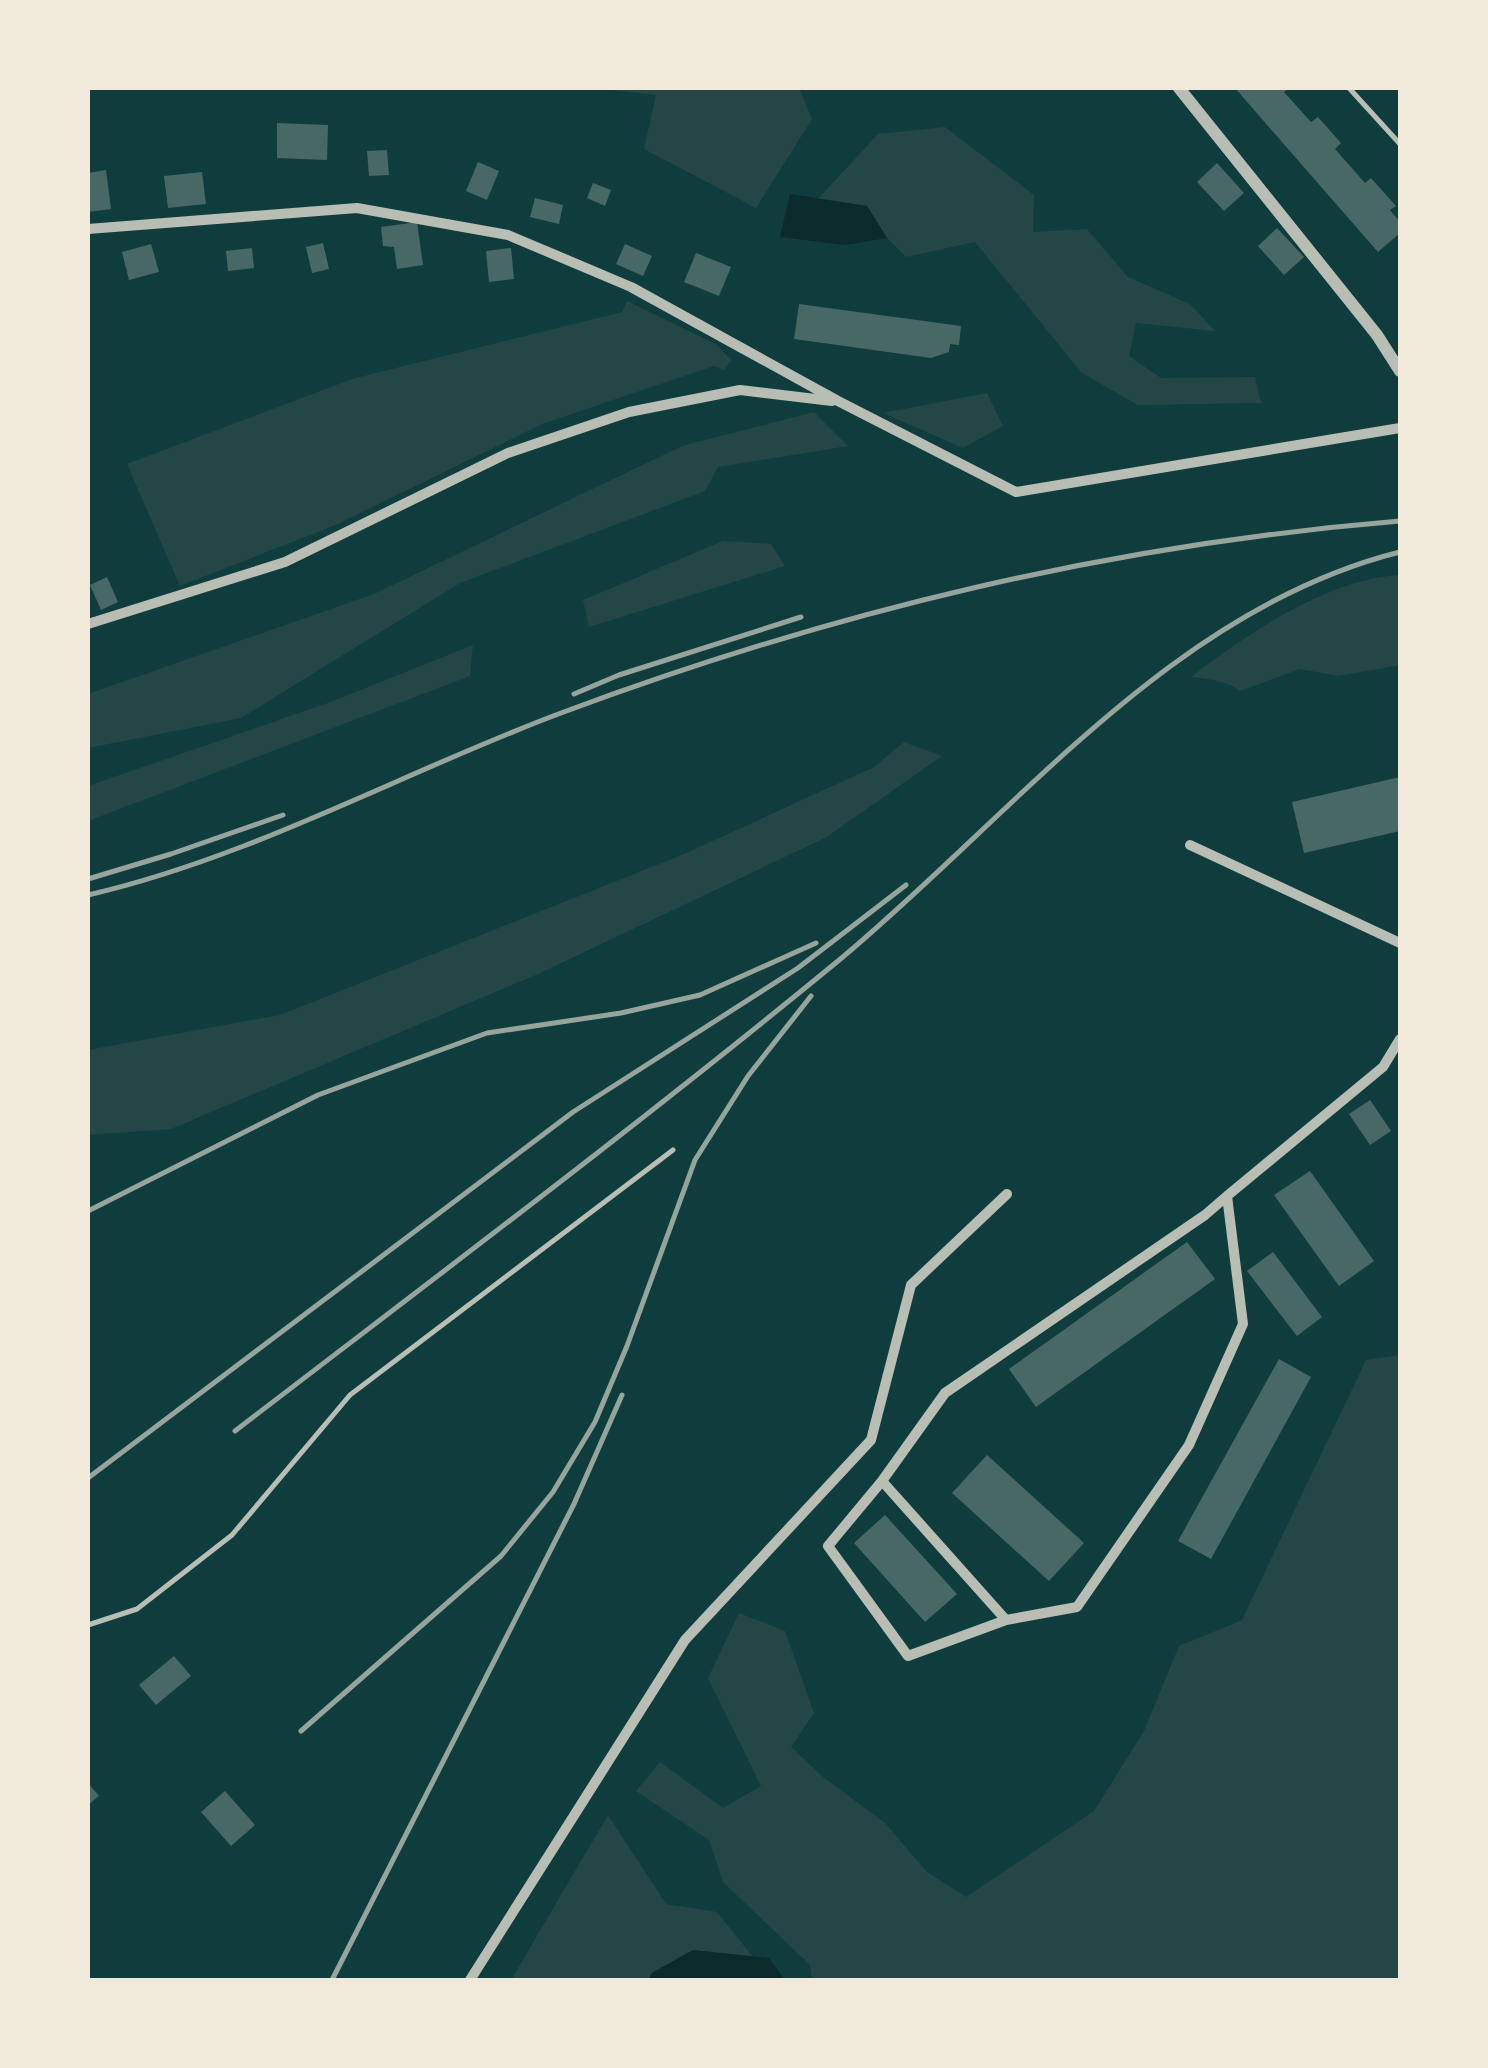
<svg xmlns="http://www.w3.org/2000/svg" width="1488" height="2068" font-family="Barlow,sans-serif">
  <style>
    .green { fill: #244646 }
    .water { fill: #0a2a2b }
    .building { fill: #486865 }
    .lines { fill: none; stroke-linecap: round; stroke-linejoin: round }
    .service { stroke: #b8beb3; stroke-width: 5 }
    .minor { stroke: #b8beb3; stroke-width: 10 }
    .tertiary { stroke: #b8beb3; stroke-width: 12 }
    .rail { stroke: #97a49c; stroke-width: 5 }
  </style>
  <rect width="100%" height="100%" fill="#0f3d3e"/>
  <path class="green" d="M594,88H799L812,119L756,208L644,149L656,95Z
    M945,127L1034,195L1033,232L1087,229L1128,277L1190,304L1215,331L1136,323L1129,356L1161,378L1255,377L1261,403L1138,405L1082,373L975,242L906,257L887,238L867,206L818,199L878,134Z
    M627,301L716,344L731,360L724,370L714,366L542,424L338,524L180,586L127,464L352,379L622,312Z
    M987,393L1003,426L963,448L883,413Z
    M814,412L848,446L718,467L705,491L460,583L241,718L88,748V694L374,594L682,446Z
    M723,541L771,544L785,566L589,627L583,600Z
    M1399,575L1400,665L1338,676L1300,669L1240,691C1225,680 1209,679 1191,677C1245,635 1328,579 1399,575Z
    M473,645L470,676L88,821V786L328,703Z
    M904,742L942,756L825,838L538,974L171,1129L88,1135V1050L280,1015L682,855L874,767Z
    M1400,1355V1980H812L810,1965L723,1882L709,1840L636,1791L660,1762L723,1808L761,1786L708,1678L739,1613L785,1631L814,1713L791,1747L823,1777L885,1823L927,1872L966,1897L1094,1811L1144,1731L1179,1646L1242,1620L1366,1360Z
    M608,1815L666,1904L717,1912L753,1957L693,1950L652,1973L648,1980H511Z"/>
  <path class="water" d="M790,194L867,206L887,238L845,245L780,237Z
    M693,1950L769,1958L785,1980H648L652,1973Z"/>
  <path class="building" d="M1235,88H1289L1284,92L1311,122L1318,117L1341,143L1335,149L1365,183L1371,178L1396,206L1390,210L1400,222V233L1378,252Z
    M277,123L328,125L327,160L277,158Z
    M387,150L389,175L369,176L367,151Z
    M478,162L499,171L487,200L466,191Z
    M1217,163L1244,193L1224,211L1197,182Z
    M106,170L111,209L88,212V173Z
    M202,172L206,204L168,208L164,176Z
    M593,183L611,190L605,206L587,198Z
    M535,198L563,205L559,224L530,217Z
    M417,222L423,265L397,269L394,247L383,246L381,227Z
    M1277,228L1304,257L1284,275L1258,246Z
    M323,243L329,269L312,273L306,247Z
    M151,244L159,272L129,280L122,252Z
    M625,244L652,256L643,276L616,264Z
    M252,248L254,268L228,271L226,251Z
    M511,248L514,279L489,282L486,251Z
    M696,253L731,267L719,296L684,282Z
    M799,304L961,326L959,345L950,344L949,352L931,358L794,339Z
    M107,577L118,602L101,610L90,585Z
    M1400,777V831L1304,853L1292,802Z
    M1370,1100L1391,1131L1370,1145L1349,1114Z
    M1310,1171L1374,1261L1339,1286L1274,1195Z
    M1187,1242L1215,1279L1036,1407L1009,1369Z
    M1273,1252L1322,1317L1297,1336L1247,1271Z
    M1279,1359L1311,1377L1211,1559L1178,1541Z
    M987,1455L1084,1543L1049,1581L952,1493Z
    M885,1515L957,1594L925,1622L854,1543Z
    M174,1656L191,1676L156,1705L139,1685Z
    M88,1783L99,1796L88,1805Z
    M225,1791L255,1825L231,1846L201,1812Z"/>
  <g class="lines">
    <path class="service" d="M1349,88L1400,144
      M88,1625L137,1609L232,1535L350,1395L673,1150"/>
    <path class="minor" d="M88,229L357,208L508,235L631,287L838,401L1016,492L1400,428
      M88,624L285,562L508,453L629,412L740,390L832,401
      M1190,845L1400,943
      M1227,1196L1243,1324L1189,1445L1077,1607L1006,1620L882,1481L945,1393L1205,1215L1227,1196L1383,1067L1400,1039
      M882,1481L828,1546L908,1656L1006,1620
      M470,1980L685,1640L871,1440L911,1285L1007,1194"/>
    <path class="tertiary" d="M1179,88L1377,335L1400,371"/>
    <path class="rail" d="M574,694L619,675L801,617
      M88,879L171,854L283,815
      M88,895C253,857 403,772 561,713C835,611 1109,545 1400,521
      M88,1211L318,1095L487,1033L621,1013L700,995L816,943
      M235,1431C437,1276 641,1123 838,961C1013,816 1171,609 1400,552
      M88,1478L573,1112L798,968L906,885
      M301,1731L501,1556L553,1492L595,1422L627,1346L695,1160L748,1076L811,996
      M332,1980L574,1504L622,1395"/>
  </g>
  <rect width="1488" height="2068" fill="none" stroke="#f1e9da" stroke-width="180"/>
</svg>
